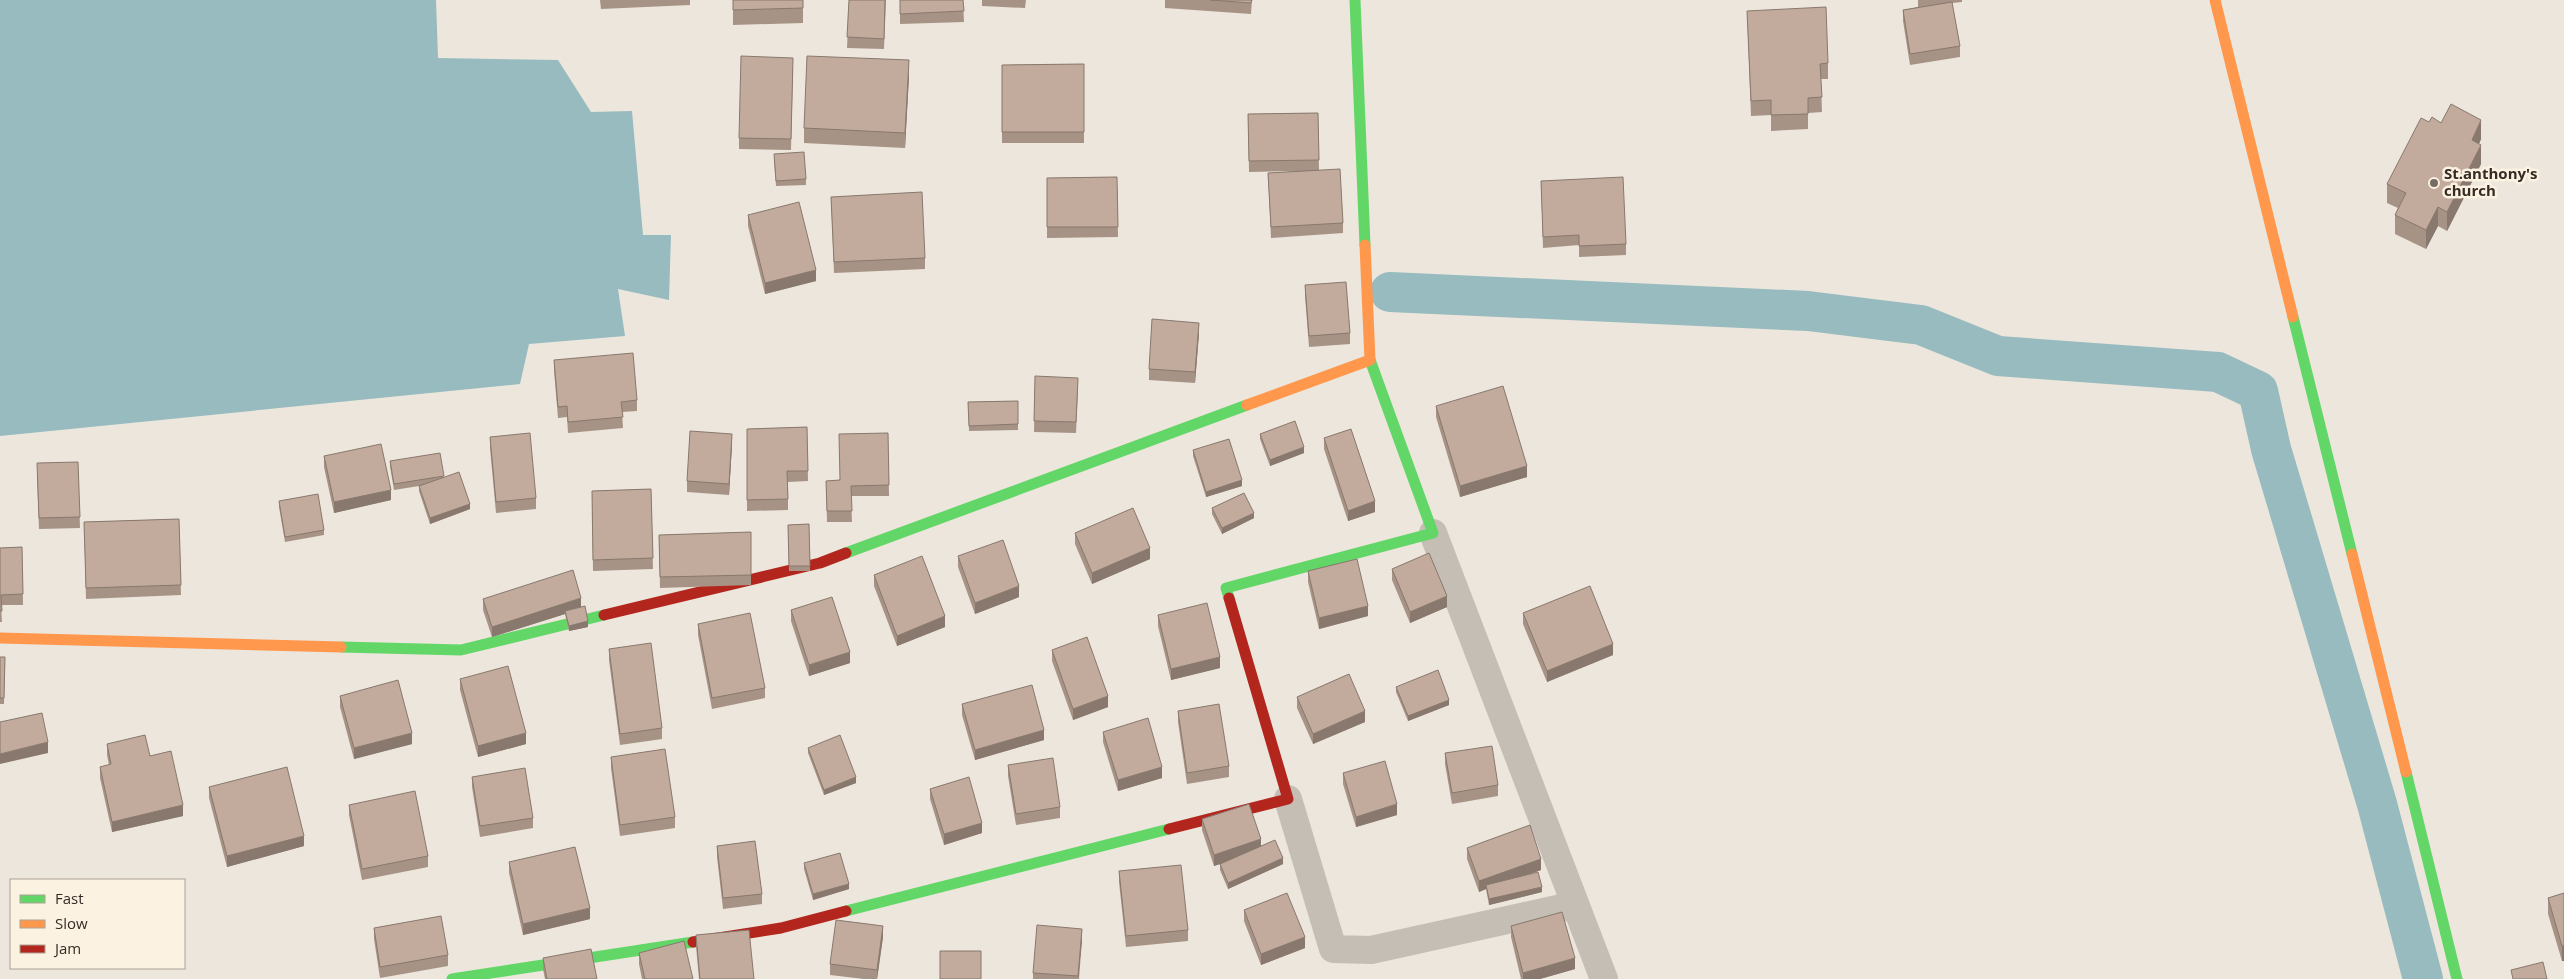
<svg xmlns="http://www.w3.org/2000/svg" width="2564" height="979" font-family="'Open Sans',sans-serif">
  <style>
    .water { fill: #97bbbf }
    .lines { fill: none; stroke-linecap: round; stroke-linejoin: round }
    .canal { stroke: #97bbbf; stroke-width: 40 }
    .street { stroke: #c5beb5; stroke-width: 28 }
    .fast { stroke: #63d668; stroke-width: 11 }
    .slow { stroke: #ff974d; stroke-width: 11 }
    .jam { stroke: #b3261e; stroke-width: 11 }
    .wall { fill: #a79386 }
    .shaded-wall { fill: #88786d }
    .building { fill: #c2ab9c; stroke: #88786d }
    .poi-dot { fill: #756c64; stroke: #fbf2e2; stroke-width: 2 }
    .labels { text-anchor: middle; stroke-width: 5; stroke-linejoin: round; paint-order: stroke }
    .poi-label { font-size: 15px; font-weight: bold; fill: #352b24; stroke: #fbf2e2; text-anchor: start }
  </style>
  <rect width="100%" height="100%" fill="#ece6dc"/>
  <path class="water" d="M0,0H436L438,58L558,60L591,112L632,111L643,235H671L669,300L618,289L625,336L529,344L520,384L0,436Z"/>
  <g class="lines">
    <path class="canal" d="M1390,292L1808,311L1921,325L1998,356L2218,372L2258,391L2271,449L2377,804L2423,979"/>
    <path class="street" d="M1433,533L1604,979
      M1288,799L1333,949L1371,950L1575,905"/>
    <path class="fast" d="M1355,0L1365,245
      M2293,317L2352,554
      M846,553L1247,405
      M1229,598L1226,588L1433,533L1370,360
      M341,647L461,650L604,615
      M2406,772L2457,979
      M846,911L1169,829
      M452,979L693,942"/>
    <path class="slow" d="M2215,0L2293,317
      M1247,405L1370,360L1365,245
      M2352,554L2406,772
      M0,638L341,647"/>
    <path class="jam" d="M604,615L820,563L846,553
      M1169,829L1288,799L1229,598
      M693,942L781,928L846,911"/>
  </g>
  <path class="wall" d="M600,0H690V5L601,9Z
    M733,0L803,8V23L733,25Z
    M849,0H886L884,49L847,48Z
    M900,0H963L964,22L900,24Z
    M982,0H1026L1025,8L982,6Z
    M1165,0H1252L1251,14L1165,8Z
    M1918,0H1962V2L1952,3L1960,46V57L1910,65L1903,21V10L1918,7Z
    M1747,11L1828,63V79H1821L1822,112L1808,113V129L1771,131V115L1751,116Z
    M1084,64V143H1002V65Z
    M793,68L791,150L739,149V138Z
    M909,76L905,148L804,143V128Z
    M1318,113L1319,170L1343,223V233L1271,238L1268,173L1301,171L1249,172L1248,114Z
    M2429,122L2441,123L2481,139L2479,144L2481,164L2447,231L2438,226L2426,249L2395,234V215L2398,208L2387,203V184Z
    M774,159L806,179V185L776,186Z
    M1117,177L1118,237L1047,238V178Z
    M1541,181L1626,244V255L1579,257V245L1543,248Z
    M831,197L925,258V269L834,273Z
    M748,215L816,281L765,294L748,226Z
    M1305,285L1350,333V344L1309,347L1305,296Z
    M1199,333L1195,383L1149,380V369Z
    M554,360L637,400V411L622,412L623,428L568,433L567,417L558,418L554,370Z
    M1035,376L1078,389L1076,433L1034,432Z
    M1018,401V430L969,431L968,402Z
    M1436,406L1527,477L1460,497L1436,417Z
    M807,427L808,481L788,482V510L747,511V429Z
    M888,433L889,496H851L852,522H827L826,481L839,480Z
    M1260,434L1304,453L1270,466L1260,439Z
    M490,437L536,498V509L496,513L490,448Z
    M1324,438L1375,512L1348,521L1324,449Z
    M732,444L729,495L687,492V481Z
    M1193,450L1242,486L1206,497L1193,456Z
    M324,456L391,500L334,513L324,467Z
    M390,461L444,477L470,509L430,524L419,491V486L394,490L390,466Z
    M78,462L80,528L39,529L37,474Z
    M651,489L653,569L593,571L592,491Z
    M279,501L324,530V535L285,542L279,507Z
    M1212,508L1254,518L1222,534L1212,514Z
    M179,519L181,595L86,599L84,522Z
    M809,524L810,571H789L788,525Z
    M751,532V585L660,588L659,535Z
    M1075,533L1150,559L1092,584L1075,544Z
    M22,547L23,605H1L2,622H0V548Z
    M958,556L1019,597L975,614L958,567Z
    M1392,569L1447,607L1410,623L1392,580Z
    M1308,571L1368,616L1319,629L1308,582Z
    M874,575L945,627L897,646L874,586Z
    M483,599L581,607L588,627L569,631L565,614L492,637L483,610Z
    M791,610L850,663L809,676L791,621Z
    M1523,613L1613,655L1547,682L1523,624Z
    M1158,615L1220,668L1171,680L1158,626Z
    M698,624L765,688V698L712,709L698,635Z
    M609,649L662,728V739L620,745L609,660Z
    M1052,650L1108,707L1073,720L1052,661Z
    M0,657H5L4,704H0Z
    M460,679L526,744L478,757L460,690Z
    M1396,687L1449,705L1408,721L1396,692Z
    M340,696L412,744L354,759L340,707Z
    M1297,697L1365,722L1313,744L1297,708Z
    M962,704L1044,740L975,760L962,715Z
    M1178,711L1229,766V777L1187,784L1178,722Z
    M1103,732L1162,778L1118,791L1103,742Z
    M107,744L183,816L112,832L100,778V767L109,765L107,755Z
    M808,748L856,783L824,795L808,753Z
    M1445,753L1498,785V796L1452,804L1445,764Z
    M611,757L675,817V828L620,836L611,768Z
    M1008,765L1060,807V818L1016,825L1008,776Z
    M1343,773L1397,815L1356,827L1343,784Z
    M472,777L533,818V828L480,837L472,787Z
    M209,787L304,846L227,867L209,798Z
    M930,789L982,833L944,845L930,799Z
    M349,805L428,856V867L362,880L349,815Z
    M1202,819L1261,846L1283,864L1228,889L1220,870V864L1223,863L1214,866L1202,830Z
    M717,846L762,894V904L723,909L717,857Z
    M1467,848L1541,870L1527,875L1542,892L1489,905L1486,889L1479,892L1467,859Z
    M509,862L590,919L523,935L509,873Z
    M804,863L849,889L813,900L804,869Z
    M1119,871L1188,930V941L1126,947L1119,882Z
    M2564,893L2562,961L2548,914V898Z
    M1244,910L1305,948L1261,965L1244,921Z
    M1511,926L1575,969L1540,979H1521L1511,937Z
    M374,928L448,955V966L380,978L374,939Z
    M696,935L754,979H699L696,946Z
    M883,937L877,979H864L830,975V964Z
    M1082,940L1079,979H1033V973Z
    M639,953L693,979H642L639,964Z
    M543,958L597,979H545L543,969Z"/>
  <path class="shaded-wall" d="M909,60V76L905,148V133Z
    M2481,120V139L2472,159V140Z
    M2481,145V164L2447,231V212Z
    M2438,207V226L2426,249V230Z
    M816,270V281L765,294V283Z
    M1199,323V333L1195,383V372Z
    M732,434V444L729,495V484Z
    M1304,447V453L1270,466V460Z
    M1527,466V477L1460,497V486Z
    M1242,480V486L1206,497V492Z
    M391,490V500L334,513V502Z
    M1375,501V512L1348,521V511Z
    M470,504V509L430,524V518Z
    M1254,513V518L1222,534V528Z
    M1150,548V559L1092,584V573Z
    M1019,586V597L975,614V603Z
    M1447,596V607L1410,623V612Z
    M581,598V609L565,611V614L492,637V627Z
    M1368,606V616L1319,629V618Z
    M945,616V627L897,646V636Z
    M588,621V627L569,631V626Z
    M1613,644V655L1547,682V671Z
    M850,652V663L809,676V665Z
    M1220,657V668L1171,680V669Z
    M1108,696V707L1073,720V709Z
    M1449,700V705L1408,721V716Z
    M1365,711V722L1313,744V734Z
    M1044,730V740L975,760V750Z
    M412,733V744L354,759V748Z
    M526,733V744L478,757V746Z
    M48,742V753L0,764V754Z
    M1162,767V778L1118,791V780Z
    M856,777V783L824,795V790Z
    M1397,804V815L1356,827V817Z
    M183,805V816L112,832V822Z
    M982,823V833L944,845V834Z
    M304,836V846L227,867V856Z
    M1261,839V850L1214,866V855Z
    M1283,858V864L1228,889V883Z
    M1541,859V870L1487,889L1486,885V889L1479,892V881Z
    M849,884V889L813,900V894Z
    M1542,887V892L1489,905V899Z
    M590,908V919L523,935V924Z
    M883,926V937L877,979V970Z
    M1082,929V940L1078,979V976Z
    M1305,937V948L1261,965V954Z
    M2564,945V961H2562V946Z
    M1575,958V969L1540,979H1523V973Z"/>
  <path class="building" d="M733,0H803V8L733,10Z
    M849,0H885L884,39L847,37Z
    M900,0H963L964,11L900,14Z
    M1210,0H1252L1251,3Z
    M1952,2L1960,46L1910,54L1903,10Z
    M1826,7L1828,63L1820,64L1822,97L1808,98V114L1771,115V100L1751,101L1747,11Z
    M741,56L793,58L791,139L739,138Z
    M807,56L909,60L905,133L804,128Z
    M1084,64V132H1002V65Z
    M2451,104L2481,120L2472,140L2481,145L2447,212L2438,207L2426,230L2395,215L2406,193L2387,184L2421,118L2429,122L2432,117L2441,123Z
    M1318,113L1319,160L1249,161L1248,114Z
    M804,152L806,179L776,181L774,154Z
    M1340,169L1343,223L1271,227L1268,173Z
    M1117,177L1118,227H1047V178Z
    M1623,177L1626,244L1579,246V235L1543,237L1541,181Z
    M922,192L925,258L834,262L831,197Z
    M799,202L816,270L765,283L748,215Z
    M1346,282L1350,333L1309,336L1305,285Z
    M1152,319L1199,323L1195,372L1149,369Z
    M633,353L637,400L621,402L623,417L568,422L567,406L558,407L554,360Z
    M1035,376L1078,378L1076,422L1034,421Z
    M1503,386L1527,466L1460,486L1436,406Z
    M1018,401V424L969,426L968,402Z
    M1295,421L1304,447L1270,460L1260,434Z
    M807,427L808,471H787L788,499L747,500V429Z
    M1351,429L1375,501L1348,511L1324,438Z
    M690,431L732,434L729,484L687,481Z
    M530,433L536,498L496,502L490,437Z
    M888,433L889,485L851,486L852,511H827L826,481L840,480L839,434Z
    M1229,439L1242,480L1206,492L1193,450Z
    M381,444L391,490L334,502L324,456Z
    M440,453L444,476L394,484L390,461Z
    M78,462L80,517L39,518L37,463Z
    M459,472L470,504L430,518L419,486Z
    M651,489L653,558L593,560L592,491Z
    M1244,493L1254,513L1222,528L1212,508Z
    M318,494L324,530L285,537L279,501Z
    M1133,508L1150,548L1092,573L1075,533Z
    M179,519L181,585L86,588L84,522Z
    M809,524L810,566H789L788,525Z
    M751,532V575L660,577L659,535Z
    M1003,540L1019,586L975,603L958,556Z
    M22,547L23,594L1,595L2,611H0V548Z
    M1429,553L1447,596L1410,612L1392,569Z
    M922,556L945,616L897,636L874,575Z
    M1357,559L1368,606L1319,618L1308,571Z
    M573,570L581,598L492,627L483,599Z
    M1590,586L1613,644L1547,671L1523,613Z
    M832,597L850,652L809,665L791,610Z
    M1207,603L1220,657L1171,669L1158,615Z
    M585,606L588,621L569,626L565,611Z
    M750,613L765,688L712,698L698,624Z
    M1087,637L1108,696L1073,709L1052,650Z
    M651,643L662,728L620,734L609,649Z
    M0,657H5L4,698H0Z
    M508,666L526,733L478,746L460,679Z
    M1438,670L1449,700L1408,716L1396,687Z
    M1349,674L1365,711L1313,734L1297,697Z
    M398,680L412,733L354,748L340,696Z
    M1032,685L1044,730L975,750L962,704Z
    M1219,704L1229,766L1187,773L1178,711Z
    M42,713L48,742L0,754V722Z
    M1148,718L1162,767L1118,780L1103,732Z
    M145,735L150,756L171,751L183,805L112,822L100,767L111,764L107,744Z
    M840,735L856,777L824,790L808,748Z
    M1492,746L1498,785L1452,793L1445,753Z
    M665,749L675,817L620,825L611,757Z
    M1053,758L1060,807L1016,814L1008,765Z
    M1385,761L1397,804L1356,817L1343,773Z
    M287,767L304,836L227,856L209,787Z
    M525,768L533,818L480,826L472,777Z
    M969,777L982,823L944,834L930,789Z
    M415,791L428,856L362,869L349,805Z
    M1249,804L1261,839L1214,855L1202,819Z
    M1530,825L1541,859L1479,881L1467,848Z
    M1275,840L1283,858L1228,883L1220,864Z
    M755,841L762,894L723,898L717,846Z
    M575,847L590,908L523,924L509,862Z
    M840,853L849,884L813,894L804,863Z
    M1181,865L1188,930L1126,936L1119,871Z
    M1538,872L1542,887L1489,899L1486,885Z
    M1287,893L1305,937L1261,954L1244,910Z
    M2564,893V945L2562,946L2548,898Z
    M1562,912L1575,958L1523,973L1511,926Z
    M441,916L448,955L380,967L374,928Z
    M836,920L883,926L877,970L830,964Z
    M1037,925L1082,929L1078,976L1033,973Z
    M749,930L754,979H700L696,935Z
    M684,941L693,979H645L639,953Z
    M591,949L597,979H547L543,958Z
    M940,951H981V979H940Z
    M2543,962L2547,979H2513L2511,970Z"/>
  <circle class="poi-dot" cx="2434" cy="183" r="5"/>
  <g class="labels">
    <g class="poi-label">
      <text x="2444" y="179">St.anthony's<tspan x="2444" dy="17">church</tspan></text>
    </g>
  </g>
  <rect x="10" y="879" width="175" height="90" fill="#fbf2e2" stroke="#aca296"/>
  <rect x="20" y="895" width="25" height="8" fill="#63d668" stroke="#aca296"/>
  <text x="55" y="904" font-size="15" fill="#352b24">Fast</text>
  <rect x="20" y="920" width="25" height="8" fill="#ff974d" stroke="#aca296"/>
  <text x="55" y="929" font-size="15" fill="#352b24">Slow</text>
  <rect x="20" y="945" width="25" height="8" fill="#b3261e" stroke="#aca296"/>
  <text x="55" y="954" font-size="15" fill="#352b24">Jam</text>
</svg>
